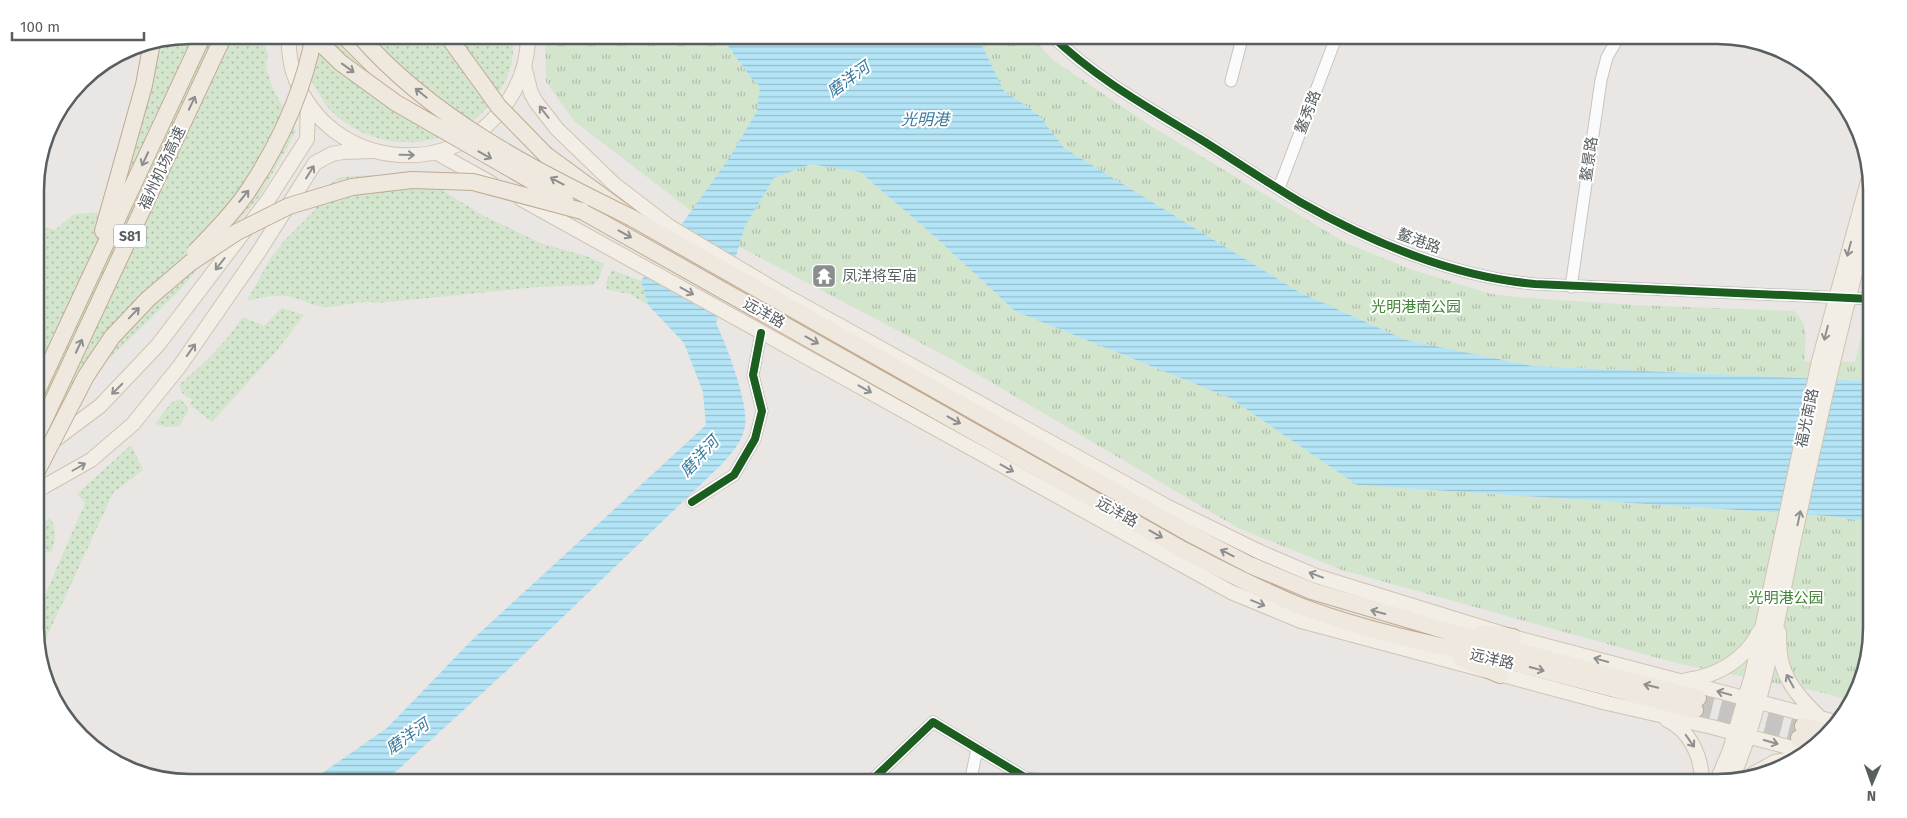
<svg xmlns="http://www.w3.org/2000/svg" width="1907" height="818" font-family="'Fira Sans','Noto Sans SC',sans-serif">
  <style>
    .grass { fill: url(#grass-dots) }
    .park { fill: url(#park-tufts) }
    .water { fill: url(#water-rules) }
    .pier { fill: #e9e6e3 }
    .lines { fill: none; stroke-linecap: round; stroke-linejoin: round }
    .highway-tunnel { stroke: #c5c4c2; stroke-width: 16; stroke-dasharray: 16 8; stroke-linecap: butt }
    .minor-casing { stroke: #c5c5c5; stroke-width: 13 }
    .major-casing { stroke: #d1c3b0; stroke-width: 16 }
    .highway-casing { stroke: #c0aa90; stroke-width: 18 }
    .minor { stroke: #fcfbfb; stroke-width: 11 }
    .major { stroke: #f2eee6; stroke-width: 14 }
    .highway { stroke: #eee8df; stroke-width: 16 }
    .highway-bridge-casing { stroke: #c0aa90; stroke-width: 18; stroke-linecap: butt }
    .highway-bridge { stroke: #eee8df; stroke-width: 16 }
    .cycleway-casing { stroke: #fff; stroke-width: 11 }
    .cycleway { stroke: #1b5e20; stroke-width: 8 }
    .oneway { stroke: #8d8e8d }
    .oneway2 { stroke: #8f9090 }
    .labels { text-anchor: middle; stroke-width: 4; stroke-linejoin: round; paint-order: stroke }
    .shield { fill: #fff; stroke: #8b8e90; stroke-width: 1 }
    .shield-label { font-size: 14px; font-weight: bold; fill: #595e61 }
    .street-label { font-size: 15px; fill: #595e61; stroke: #fff }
    .poi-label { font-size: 15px; fill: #595e61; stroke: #fff; text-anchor: start }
    .park-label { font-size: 15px; fill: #3e8534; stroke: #fff }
    .water-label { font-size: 16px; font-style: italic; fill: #377a9f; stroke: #fff }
    .rim { fill: none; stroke: #595e61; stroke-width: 2.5 }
  </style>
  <defs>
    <pattern id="grass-dots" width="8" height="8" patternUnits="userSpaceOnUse" patternTransform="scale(1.25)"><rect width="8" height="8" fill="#d4e5ce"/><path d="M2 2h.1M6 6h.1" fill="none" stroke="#afbdab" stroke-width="1.8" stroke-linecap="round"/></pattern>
    <pattern id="park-tufts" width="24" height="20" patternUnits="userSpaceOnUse" patternTransform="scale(1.25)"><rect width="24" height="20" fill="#d4e5ce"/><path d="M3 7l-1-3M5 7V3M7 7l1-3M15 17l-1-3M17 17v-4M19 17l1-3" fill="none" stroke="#afbdab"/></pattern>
    <pattern id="water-rules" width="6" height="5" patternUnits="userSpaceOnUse" patternTransform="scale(1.25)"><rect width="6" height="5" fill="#b4e5f7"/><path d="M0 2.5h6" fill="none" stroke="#95bdcb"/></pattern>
  </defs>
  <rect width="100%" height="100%" fill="#e9e6e3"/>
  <path class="grass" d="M190,35H256L262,38L268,54L266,67L272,87L296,131L260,196L179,291L59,407L36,423L35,225L55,230L74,214L99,213L114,168L148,43Z
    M302,35H515C513,46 513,59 510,69C483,146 389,166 331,111C326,106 322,98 318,92C308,76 300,54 302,35Z
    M374,175L442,190L484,216L543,244L586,256L604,264L599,279L593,285L537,287L378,303C358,299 344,307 325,307C312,306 304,300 292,297C276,294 262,297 247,301L270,259L284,241L313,212L330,184L340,177Z
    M612,270L641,281L648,305L630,294L607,290L606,282Z
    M282,308L304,315L278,349L212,422L189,404L193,400L183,394L179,385C203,364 225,344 243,317L264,326Z
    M180,399L187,406L188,412L179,426L167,427L155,424L171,403Z
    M131,445L143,470L113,493L39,654L36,649V616L85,503L77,494Z
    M50,518C58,531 55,540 51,553L41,550L36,558V524Z"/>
  <path class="park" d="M545,35H720L751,78L934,236L1015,311L1230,398L1357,485L1829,516L1872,522C1872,574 1879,655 1853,701L1820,692L1676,663L1342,570L1240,529L955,361L736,245L574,121L546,82Z
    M977,35H1030L1053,60L1149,125L1346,243L1410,269L1491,294L1516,297L1633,305L1794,311C1811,327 1804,339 1805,361L1855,362L1865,320L1871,315V381L1532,366L1406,340L1299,292L1064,148L1038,114L1004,91Z"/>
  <path class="water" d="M720,35H977L1004,91L1038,114L1064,148L1299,292L1406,340L1532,366L1871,381L1872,522L1829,516L1357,485L1230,398L1015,311L934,236L860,172L811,164L774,178L745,226L716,323C726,344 749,404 745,426C743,441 731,454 721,465L514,664L399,769L381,783H308L387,728L473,639L706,425L703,392L684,343L648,305L641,281L730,157L757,111L760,86L751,78Z"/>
  <path class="pier" d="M670,236L734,272L725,304L650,264Z"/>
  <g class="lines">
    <path class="highway-tunnel" d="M1698,698L1803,726
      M1695,710L1799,738"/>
    <defs>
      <path id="minor" d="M1051,35C1095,78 1149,108 1200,139C1234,160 1266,182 1300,202C1370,242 1454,277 1535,284L1871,299
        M1231,81L1243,35
        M1279,188L1337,35
        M1571,287L1601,80L1607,57L1620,35
        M692,502L734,475L755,439L762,411L753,375L761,333
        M869,783L933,722L1026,778L1069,783
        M970,783L977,749"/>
      <path id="major" d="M288,35C289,50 290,66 296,80C330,166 446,182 502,109C519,88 528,62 528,35
        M524,66L531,93L536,102L557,129L614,184L670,227L786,296L1166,506L1260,552L1316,576L1513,637L1839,723
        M437,153L491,183
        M521,199L1231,592L1301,621L1607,703L1712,727L1808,752
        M36,454L100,406L158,345L268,200L307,139L308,103
        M36,490L45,486L91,460L133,424L179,367L258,253L315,163L332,154L343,152L372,151
        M1779,632C1779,642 1779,654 1782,664C1788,686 1804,702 1820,718
        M1687,680C1717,676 1745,660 1759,632
        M1667,720C1691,731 1702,758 1702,783
        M1753,774L1775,762L1803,757
        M1731,781C1763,708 1776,626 1792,548C1816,436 1840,324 1871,214
        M1716,783L1730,750L1752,675L1819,361L1871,170"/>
      <path id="highway" d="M343,35L400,92L430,118
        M546,155L632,218L1194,536L1250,565L1312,591L1498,646L1698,698
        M582,211L1185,551C1225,571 1265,593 1308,609C1368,631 1431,644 1494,658C1561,674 1628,693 1695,710
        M103,231L144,85L152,42
        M36,393L203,35
        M36,437L224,35
        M1482,633L1513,637
        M1462,659L1500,675
        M1803,726L1829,733
        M1799,738L1818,744"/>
    </defs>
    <use href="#minor" class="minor-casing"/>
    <use href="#major" class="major-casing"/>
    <use href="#highway" class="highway-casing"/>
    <use href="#minor" class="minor"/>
    <use href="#major" class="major"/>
    <use href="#highway" class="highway"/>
    <defs>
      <path id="highway-bridge" d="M312,35L341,63L396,103L565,200
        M359,35C433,120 533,169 632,218
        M447,35L499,107L546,155
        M195,252C214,232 235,211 250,188C280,142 304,90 314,35
        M36,473L86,376L112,337L148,299L190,263L237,232L289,206L352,187L412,180L473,182L582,211"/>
    </defs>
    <use href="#highway-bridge" class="highway-bridge-casing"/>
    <use href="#highway-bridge" class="highway-bridge"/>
    <defs>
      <path id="cycleway" d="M1051,35C1095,78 1149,108 1200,139C1234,160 1266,182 1300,202C1370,242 1454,277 1535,284L1871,299
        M692,502L734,475L755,439L762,411L753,375L761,333
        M869,783L933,722L1026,778L1069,783"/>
    </defs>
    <use href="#cycleway" class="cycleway-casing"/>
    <use href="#cycleway" class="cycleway"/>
  </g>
  <defs><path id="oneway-shaft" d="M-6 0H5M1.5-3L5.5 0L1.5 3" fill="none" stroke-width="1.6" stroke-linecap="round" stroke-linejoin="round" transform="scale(1.25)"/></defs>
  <g class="oneway">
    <use href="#oneway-shaft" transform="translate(348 68) rotate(36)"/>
    <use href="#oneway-shaft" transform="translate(421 93) rotate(-141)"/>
    <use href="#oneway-shaft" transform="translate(192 103) rotate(-65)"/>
    <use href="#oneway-shaft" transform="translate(485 155) rotate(29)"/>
    <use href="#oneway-shaft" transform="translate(145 159) rotate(115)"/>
    <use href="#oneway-shaft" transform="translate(557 181) rotate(-152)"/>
    <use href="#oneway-shaft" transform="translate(244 196) rotate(-51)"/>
    <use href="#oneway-shaft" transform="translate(625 234) rotate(29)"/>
    <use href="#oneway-shaft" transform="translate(134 313) rotate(-46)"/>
    <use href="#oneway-shaft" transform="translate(812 340) rotate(29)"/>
    <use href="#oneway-shaft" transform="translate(79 346) rotate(-65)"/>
    <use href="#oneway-shaft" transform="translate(954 420) rotate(29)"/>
    <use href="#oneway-shaft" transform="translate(1156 534) rotate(29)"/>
    <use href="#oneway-shaft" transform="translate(1227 553) rotate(-153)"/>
    <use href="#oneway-shaft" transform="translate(1378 612) rotate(-165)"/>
    <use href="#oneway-shaft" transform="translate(1537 669) rotate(15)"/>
    <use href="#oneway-shaft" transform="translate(1651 686) rotate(-166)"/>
  </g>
  <g class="oneway2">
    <use href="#oneway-shaft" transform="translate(544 112) rotate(-128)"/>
    <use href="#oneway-shaft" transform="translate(407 155) rotate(1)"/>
    <use href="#oneway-shaft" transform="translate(310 172) rotate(-58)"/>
    <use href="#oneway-shaft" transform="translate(1849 249) rotate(105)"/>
    <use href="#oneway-shaft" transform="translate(220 264) rotate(128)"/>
    <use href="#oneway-shaft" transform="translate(687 291) rotate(29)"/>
    <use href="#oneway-shaft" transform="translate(1826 333) rotate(104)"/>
    <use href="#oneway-shaft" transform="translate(191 350) rotate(-55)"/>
    <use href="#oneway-shaft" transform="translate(117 389) rotate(135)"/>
    <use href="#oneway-shaft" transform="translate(865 389) rotate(29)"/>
    <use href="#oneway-shaft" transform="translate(79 467) rotate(-30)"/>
    <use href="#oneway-shaft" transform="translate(1007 468) rotate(29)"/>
    <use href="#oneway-shaft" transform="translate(1799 518) rotate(-78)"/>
    <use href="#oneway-shaft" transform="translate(1316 575) rotate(-160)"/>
    <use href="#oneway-shaft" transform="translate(1258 603) rotate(22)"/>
    <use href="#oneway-shaft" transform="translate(1601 660) rotate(-165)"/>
    <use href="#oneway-shaft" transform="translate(1790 681) rotate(-119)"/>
    <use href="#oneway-shaft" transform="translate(1724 693) rotate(-165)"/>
    <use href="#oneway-shaft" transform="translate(1690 741) rotate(55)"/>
    <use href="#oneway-shaft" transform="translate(1771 742) rotate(16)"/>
  </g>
  <defs>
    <symbol id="temple-square" viewBox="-11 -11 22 22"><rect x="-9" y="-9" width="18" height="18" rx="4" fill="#8b8e8e" stroke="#fff"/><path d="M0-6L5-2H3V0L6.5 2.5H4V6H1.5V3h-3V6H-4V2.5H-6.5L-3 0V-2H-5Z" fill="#fff"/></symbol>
  </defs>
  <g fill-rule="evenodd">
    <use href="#temple-square" x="810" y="262" width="28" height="28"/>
  </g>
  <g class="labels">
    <rect class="shield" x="114" y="224.5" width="32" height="23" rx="4"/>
    <g class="shield-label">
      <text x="130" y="241">S81</text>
    </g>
    <g class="street-label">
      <text transform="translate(1308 112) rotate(-69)" y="5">鳌秀路</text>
      <text transform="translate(1589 159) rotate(-82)" y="5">鳌景路</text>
      <text transform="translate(162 168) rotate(-65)" y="5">福州机场高速</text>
      <text transform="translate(1419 241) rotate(20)" y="5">鳌港路</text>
      <text transform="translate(764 313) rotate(29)" y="5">远洋路</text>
      <text transform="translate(1807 418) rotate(-78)" y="5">福光南路</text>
      <text transform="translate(1117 512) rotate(29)" y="5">远洋路</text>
      <text transform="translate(1492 659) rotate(13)" y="5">远洋路</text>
    </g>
    <g class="poi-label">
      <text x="842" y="281">凤洋将军庙</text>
    </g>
    <g class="park-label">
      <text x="1416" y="312">光明港南公园</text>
      <text x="1786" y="603">光明港公园</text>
    </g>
    <g class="water-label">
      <text transform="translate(848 79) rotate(-36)" y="6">磨洋河</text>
      <text x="925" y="125">光明港</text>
      <text transform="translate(699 456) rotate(-47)" y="6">磨洋河</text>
      <text transform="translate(407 736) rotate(-35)" y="6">磨洋河</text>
    </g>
  </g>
  <path d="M0 0H1907V818H0ZM190 44H1717A146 146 0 0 1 1863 190V628A146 146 0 0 1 1717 774H190A146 146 0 0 1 44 628V190A146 146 0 0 1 190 44Z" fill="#fff" fill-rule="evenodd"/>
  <path class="rim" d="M190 44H1717A146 146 0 0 1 1863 190V628A146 146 0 0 1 1717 774H190A146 146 0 0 1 44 628V190A146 146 0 0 1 190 44Z"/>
  <g transform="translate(1872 783) rotate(182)" stroke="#ffffff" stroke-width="4" paint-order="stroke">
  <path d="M0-4L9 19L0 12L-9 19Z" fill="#595e61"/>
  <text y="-8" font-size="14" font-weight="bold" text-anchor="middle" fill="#595e61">N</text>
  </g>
  <path d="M12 32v8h132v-8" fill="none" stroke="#595e61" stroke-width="2.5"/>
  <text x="20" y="32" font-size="15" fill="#595e61" stroke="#ffffff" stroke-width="4" paint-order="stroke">100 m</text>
</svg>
